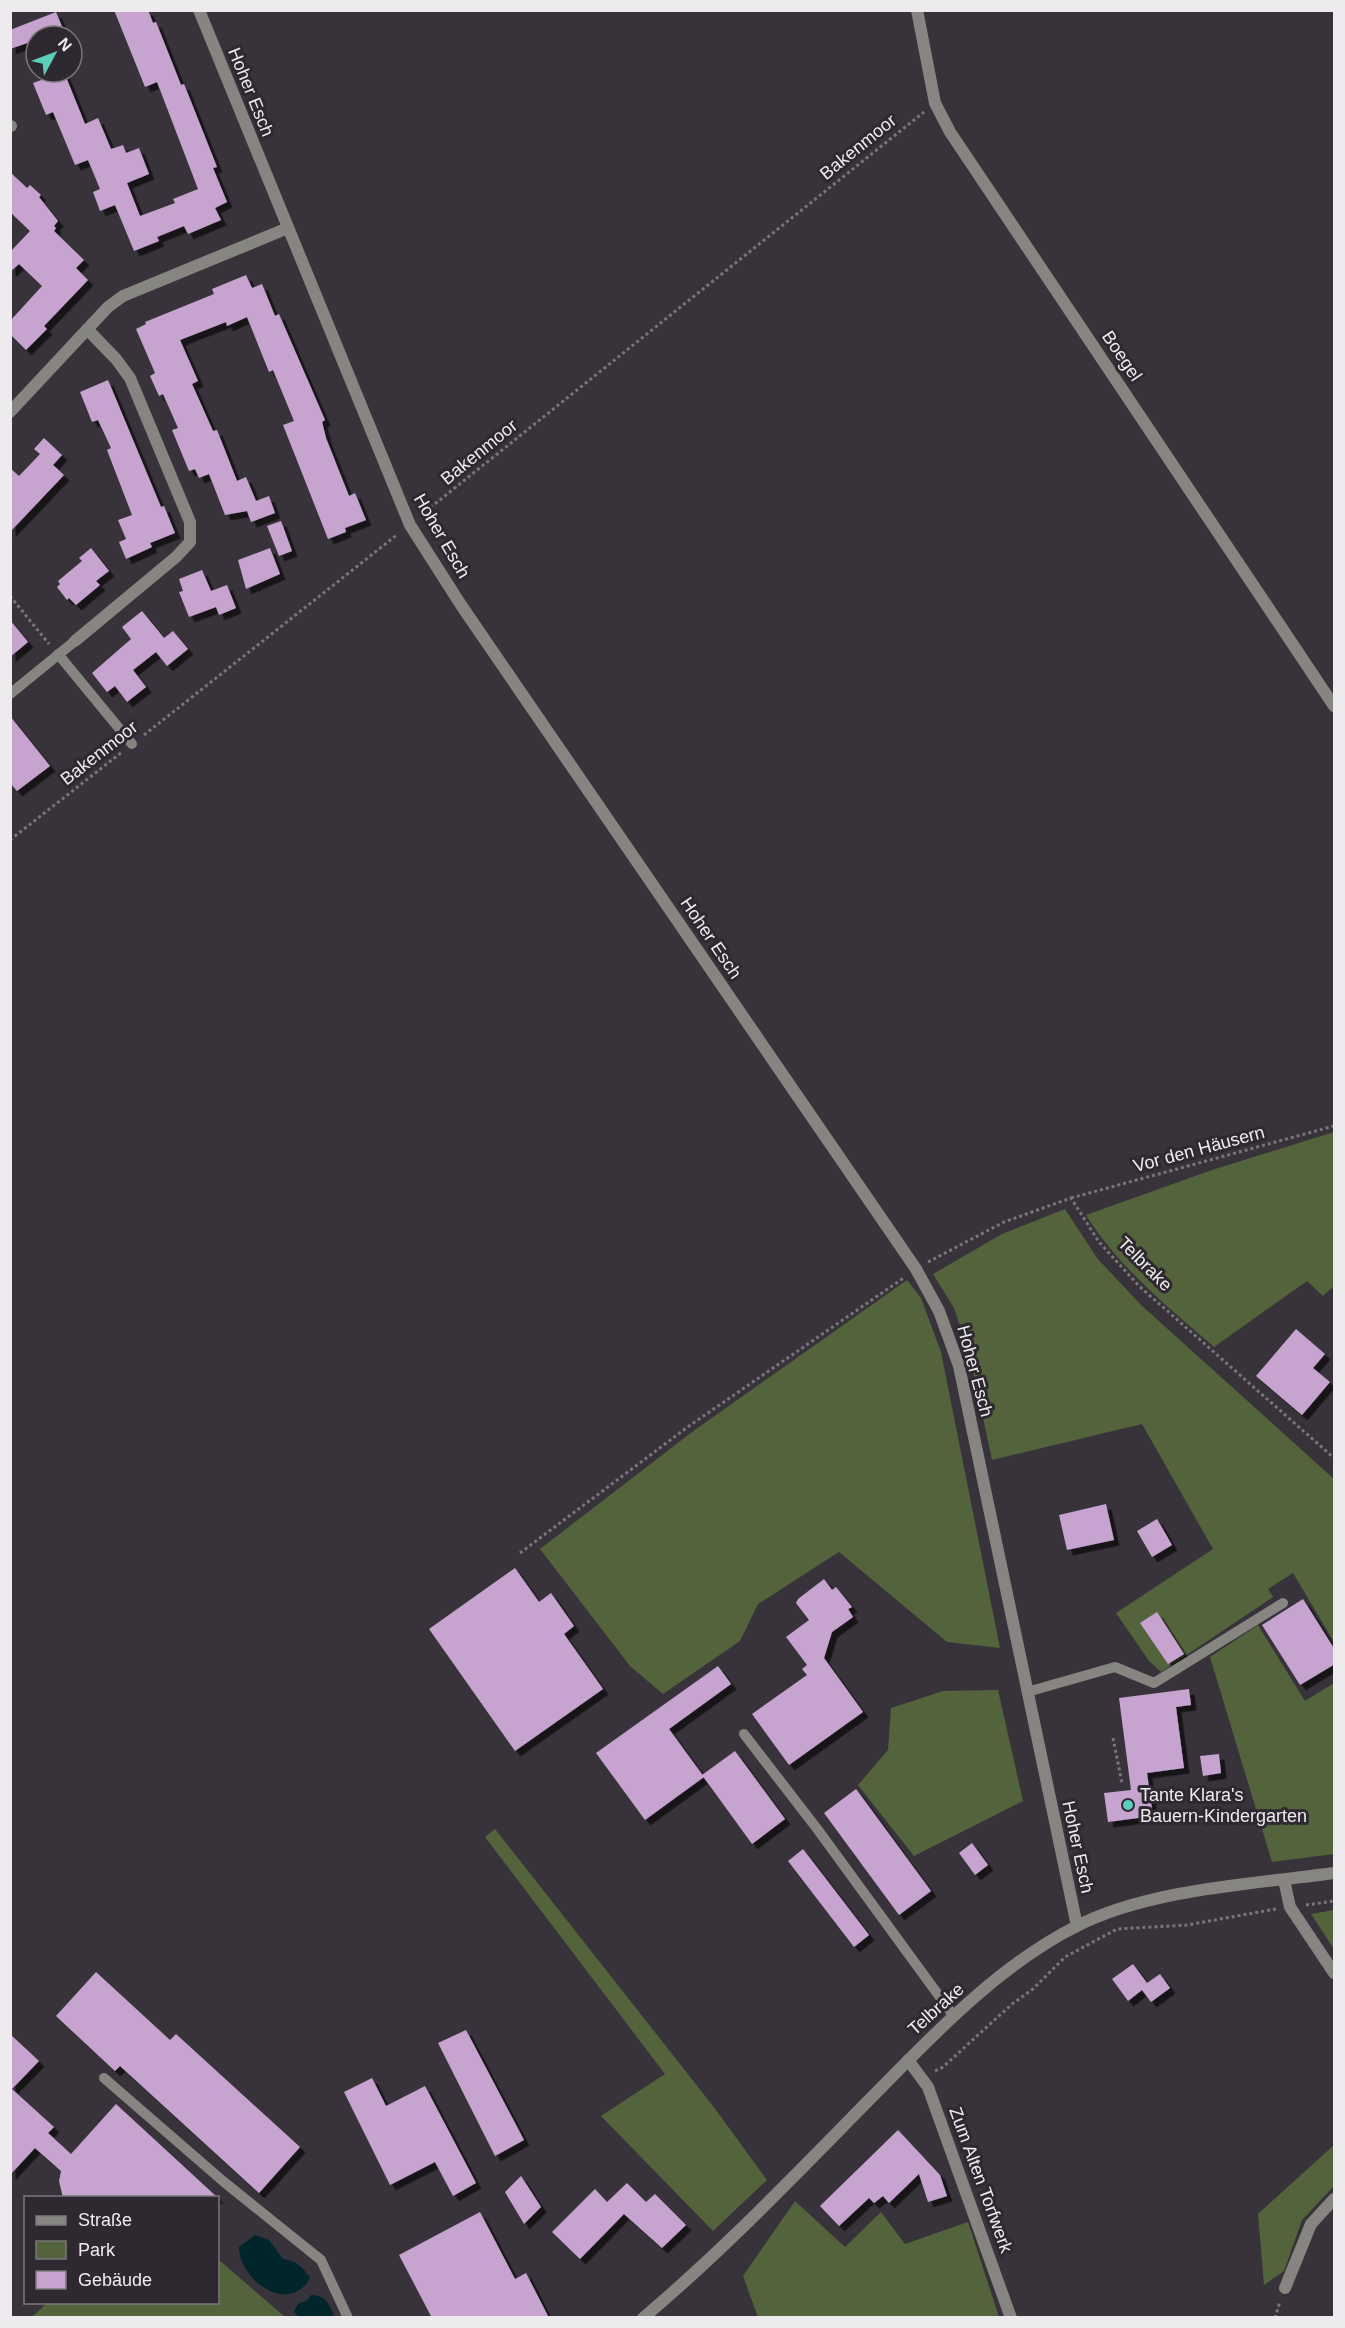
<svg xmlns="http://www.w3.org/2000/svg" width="1345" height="2328" font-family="Helvetica,sans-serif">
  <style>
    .green { fill: #53633b }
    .water { fill: #00262c }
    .building { fill: #c6a4cf; filter: url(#shadow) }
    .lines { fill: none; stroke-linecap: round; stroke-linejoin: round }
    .path { stroke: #7a757b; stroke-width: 3; stroke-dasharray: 3 3; stroke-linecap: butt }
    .service { stroke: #878581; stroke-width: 10 }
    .minor { stroke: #878581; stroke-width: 12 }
    .tertiary { stroke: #878581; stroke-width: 12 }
    .poi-dot { fill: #5cceba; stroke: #2e2930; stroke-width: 2 }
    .labels { text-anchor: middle; stroke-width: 6; stroke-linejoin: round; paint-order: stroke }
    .street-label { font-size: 18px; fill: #eeebef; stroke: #2e2930 }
    .poi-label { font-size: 18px; fill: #eeebef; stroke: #2e2930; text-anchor: start }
  </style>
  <defs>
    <filter id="shadow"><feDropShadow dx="5.5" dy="5.5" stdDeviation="0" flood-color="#0009"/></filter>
  </defs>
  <rect width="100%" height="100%" fill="#38333a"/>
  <path class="green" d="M1334,1132V1286L1323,1296L1307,1281L1214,1347C1167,1306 1119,1268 1086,1215L1212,1170Z
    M1065,1209L1097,1258L1141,1305L1334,1479V1642L1293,1573L1268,1589L1273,1597L1161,1672L1149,1661L1116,1613L1213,1549L1142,1424L992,1460L969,1352L954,1308L933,1274L1002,1234Z
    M907,1280L921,1298L941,1352L1000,1648L947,1642L839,1552L758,1604L740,1641L663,1694L630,1666L540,1549L692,1432Z
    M1258,1625L1305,1701L1334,1683V1854L1272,1862L1210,1657Z
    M998,1690L1023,1801L914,1856L858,1785L888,1750L891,1708L943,1691Z
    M495,1829L713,2106L767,2180L713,2231L601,2116L665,2074L485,1837Z
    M1334,1910V1949L1311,1914Z
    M1334,2145V2186L1302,2220L1284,2271L1264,2285L1258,2214Z
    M795,2201L845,2247L881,2212L905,2244L968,2222L999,2317H758L743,2276Z
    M218,2259L285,2317H32L47,2303L218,2302Z"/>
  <path class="water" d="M255,2235L269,2240L283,2259C295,2260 303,2267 310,2278C289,2316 239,2280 239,2247Z
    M311,2295C326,2295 330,2305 334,2317H298L294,2311L298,2304L308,2300Z"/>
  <path class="building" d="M114,10H148L153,23L156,22L181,85L184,84L217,167L213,168L227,202L215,208L221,220L188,234L184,226L157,237L159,241L134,251L115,205L100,211L93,192L100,189L88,160L75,165L53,112L46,115L33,83L64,72L85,124L98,118L111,149L123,145L126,153L139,148L149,174L127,183L140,216L175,203L173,199L198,189L157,82L145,87Z
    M56,12L66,36H36V40L10,49V30Z
    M10,172L27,188L30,185L41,195L39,197L58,221L54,226L56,228L54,231L84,260L76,268L88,280L44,326L47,329L26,350L10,334V321L42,286L19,264L10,272V252L30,231L10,212Z
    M246,275L252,288L262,284L275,316L279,314L325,420L322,422L326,438L349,496L355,493L366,520L345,528L346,532L328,539L283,425L294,421L273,370L269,372L247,317L227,326L226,322L180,340L198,381L192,384L213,431L217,430L237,481L246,477L256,501L269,496L275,513L251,522L247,511L225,515L209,474L199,478L195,469L189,471L172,430L178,428L163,394L159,396L150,376L155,373L136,329L146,324L145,322L214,294L212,289Z
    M108,380L161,507L164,506L175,533L150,543L152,547L126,559L119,542L126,539L118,520L132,515L107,450L111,448L98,420L92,422L80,392Z
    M44,438L62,455L53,465L64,475L10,532V468L19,476L40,454L34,449Z
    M281,521L292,551L279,556L267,526Z
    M91,548L109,571L96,581L100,585L76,605L69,598L67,600L57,587L60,584L58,581L82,561L79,558Z
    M270,548L280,574L246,589L238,560Z
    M202,570L211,591L227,585L236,608L219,615L216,607L189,617L179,592L183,591L179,579Z
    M142,611L164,638L173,631L188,649L167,666L156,652L133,670L146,687L127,702L115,686L107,692L92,673L131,639L122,627Z
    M10,620L28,642L10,657Z
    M10,716L50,766L17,791L10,783Z
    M1296,1329L1325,1354L1313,1368L1330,1382L1302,1415L1256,1376Z
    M1106,1504L1114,1540L1067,1550L1059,1515Z
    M1157,1519L1172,1545L1152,1557L1137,1531Z
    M515,1568L539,1602L551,1593L574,1626L564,1634L603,1689L515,1751L429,1629Z
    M824,1579L832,1590L836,1587L852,1607L848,1609L853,1617L832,1632L824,1658L863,1712L789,1765L752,1714L807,1675L802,1669L807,1665L786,1637L809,1620L796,1603L798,1599Z
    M1303,1599L1335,1650V1664L1300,1685L1262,1625Z
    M1157,1612L1184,1654L1168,1664L1140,1623Z
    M718,1666L731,1684L669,1729L704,1777L645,1820L596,1753Z
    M1189,1689L1191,1705L1176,1707L1184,1768L1147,1773L1153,1816L1108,1822L1104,1793L1131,1790L1119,1698Z
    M735,1751L785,1819L752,1844L702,1775Z
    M1219,1754L1221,1773L1203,1776L1200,1756Z
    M856,1789L931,1891L899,1915L824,1813Z
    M972,1843L988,1865L975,1875L959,1853Z
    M803,1849L869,1935L854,1947L788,1861Z
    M1133,1964L1147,1983L1160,1974L1170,1988L1151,2002L1142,1990L1128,2001L1112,1979Z
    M96,1972L170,2040L176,2034L300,2147L259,2193L120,2066L115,2071L56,2016Z
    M466,2030L524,2140L495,2156L438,2043Z
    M10,2034L39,2061L12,2089L54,2127L48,2133L71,2154L116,2104L218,2198H63L59,2181L61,2171L35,2148L10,2175Z
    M372,2078L386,2106L425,2086L476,2183L453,2196L435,2162L390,2185L344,2092Z
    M898,2130L940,2175L947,2196L928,2202L919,2174L889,2203L883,2196L874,2203L869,2198L839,2226L820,2206Z
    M521,2176L541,2207L524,2224L505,2192Z
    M627,2183L646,2202L655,2194L686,2225L662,2248L624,2214L580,2259L552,2232L595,2189L607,2202Z
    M480,2212L515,2279L526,2273L549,2318H432L399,2255Z"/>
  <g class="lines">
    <path class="path" d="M421,515L924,112
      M10,596L49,644
      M144,735L398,534
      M10,840L122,752
      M1071,1198L1334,1126
      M928,1262L1004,1222L1071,1198L1099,1242L1139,1286L1334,1458
      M520,1553L689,1426L905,1277
      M1113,1738L1122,1783
      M1306,1905L1334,1901
      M935,2071L943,2067L1012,2004L1033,1989L1065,1957L1117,1929L1187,1925L1276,1909
      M1275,2318L1280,2301"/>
    <path class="service" d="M58,654L132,744
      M10,694L75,641
      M1027,1692L1115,1667L1154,1683L1283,1603
      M744,1734L818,1830L953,2015
      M104,2078L224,2182L321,2260L348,2318"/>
    <path class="minor" d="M199,10L410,525L461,605L916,1269L939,1311L959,1366L1077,1926
      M917,10L935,103L950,132L1334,706
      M10,126H11
      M10,412L108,307L123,296L288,228
      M75,641L176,557L190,542V522L130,378L116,359L87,329
      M1284,1880L1290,1907L1334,1973
      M908,2060L928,2087L1011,2318
      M1285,2288L1311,2224L1334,2199"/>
    <path class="tertiary" d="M643,2318C725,2249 798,2172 872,2097C933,2035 999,1965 1077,1926C1150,1889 1254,1884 1334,1873"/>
  </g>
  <circle class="poi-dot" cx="1128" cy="1805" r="6"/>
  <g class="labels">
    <g class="street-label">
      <text transform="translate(251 92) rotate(68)" y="6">Hoher Esch</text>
      <text transform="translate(858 147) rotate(-39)" y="6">Bakenmoor</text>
      <text transform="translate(1122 356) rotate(56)" y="6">Boegel</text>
      <text transform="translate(479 452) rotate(-39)" y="6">Bakenmoor</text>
      <text transform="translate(442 536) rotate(60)" y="6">Hoher Esch</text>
      <text transform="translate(99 753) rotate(-38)" y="6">Bakenmoor</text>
      <text transform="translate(711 938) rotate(56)" y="6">Hoher Esch</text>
      <text transform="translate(1199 1149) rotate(-15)" y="6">Vor den Häusern</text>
      <text transform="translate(1145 1264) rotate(45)" y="6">Telbrake</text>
      <text transform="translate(975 1371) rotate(75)" y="6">Hoher Esch</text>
      <text transform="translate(1078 1847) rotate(78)" y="6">Hoher Esch</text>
      <text transform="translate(936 2009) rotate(-42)" y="6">Telbrake</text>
      <text transform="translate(981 2180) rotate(70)" y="6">Zum Alten Torfwerk</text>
    </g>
    <g class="poi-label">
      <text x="1140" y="1801">Tante Klara's<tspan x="1140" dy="21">Bauern-Kindergarten</tspan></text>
    </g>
  </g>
  <rect width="1345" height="2328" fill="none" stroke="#eeebef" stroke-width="24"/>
  <rect x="24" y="2196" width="195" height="108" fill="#2e2930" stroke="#7b777c" stroke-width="1.5"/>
  <rect x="36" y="2216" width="30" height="9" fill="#878581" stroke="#7b777c" stroke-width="1.5"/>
  <text x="78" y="2226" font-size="18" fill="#eeebef">Straße</text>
  <rect x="36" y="2241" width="30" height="18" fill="#53633b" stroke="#7b777c" stroke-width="1.5"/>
  <text x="78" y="2256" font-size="18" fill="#eeebef">Park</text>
  <rect x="36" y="2271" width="30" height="18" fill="#c6a4cf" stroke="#7b777c" stroke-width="1.5"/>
  <text x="78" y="2286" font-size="18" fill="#eeebef">Gebäude</text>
  <g transform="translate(54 54) rotate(49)"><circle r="28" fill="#2e2930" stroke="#7b777c" stroke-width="1.5"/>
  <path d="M0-4.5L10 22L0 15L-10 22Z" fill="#5cceba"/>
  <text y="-9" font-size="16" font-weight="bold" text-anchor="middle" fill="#eeebef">N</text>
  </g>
</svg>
